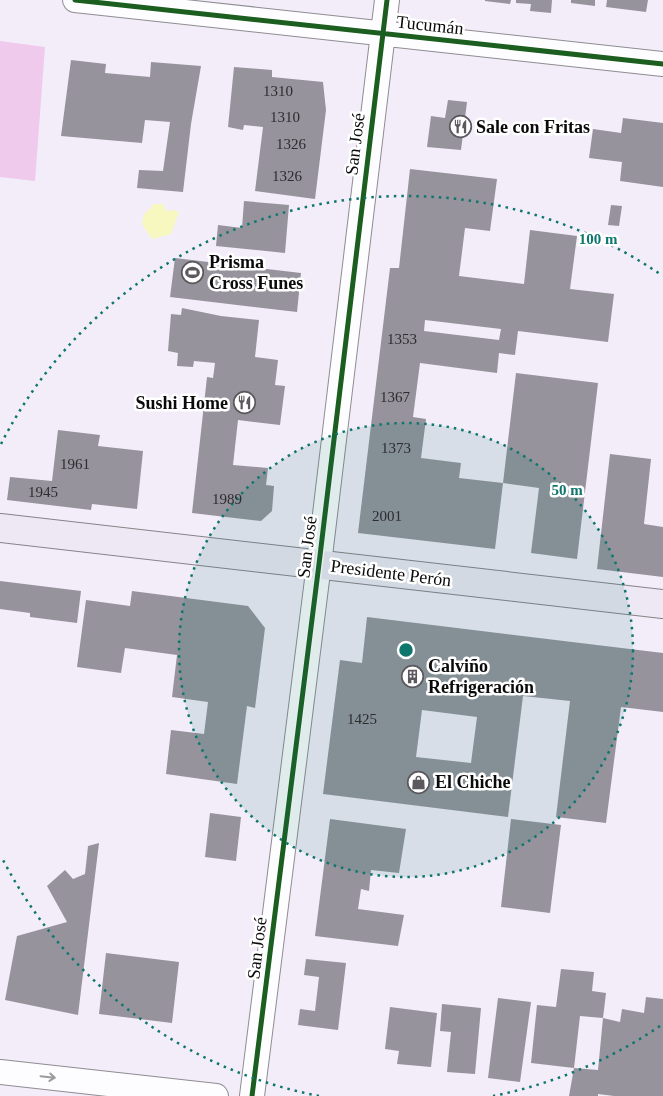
<svg xmlns="http://www.w3.org/2000/svg" width="663" height="1096" font-family="Georgia,serif">
  <style>
    .green { fill: #f0caed }
    .water { fill: #f7f8bf }
    .building { fill: #96939c; fill-rule: evenodd }
    .lines { fill: none; stroke-linecap: round; stroke-linejoin: round }
    .street-casing { stroke: #8f8c92; stroke-width: 26 }
    .secondary-casing { stroke: #868388; stroke-width: 30 }
    .street { stroke: #fdfcfe; stroke-width: 24 }
    .secondary { stroke: #eee7f4; stroke-width: 28 }
    .cycleway-casing { stroke: #fff; stroke-width: 8 }
    .cycleway { stroke: #1b5e20; stroke-width: 5 }
    .oneway { stroke: #9c9b9c }
    .ring { fill: none; stroke: #0f766e; stroke-width: 2.5; stroke-dasharray: 2.5 5 }
    .labels { text-anchor: middle; stroke-width: 5; stroke-linejoin: round; paint-order: stroke }
    .number-label { font-size: 15px; fill: #2d2c2e }
    .street-label { font-size: 18px; fill: #0a0a0a; stroke: #fff }
    .poi-label { font-size: 18px; font-weight: bold; fill: #0a0a0a; stroke: #fff; text-anchor: start }
    .centre { fill: #0f766e; stroke: #fff; stroke-width: 2.5 }
    .ring-label { font-size: 15px; text-anchor: middle; font-weight: bold; fill: #0f766e; stroke: #fff; stroke-width: 5; stroke-linejoin: round; paint-order: stroke }
  </style>
  <rect width="100%" height="100%" fill="#f3edf9"/>
  <path class="green" d="M0,41L45,47L35,181L0,177Z"/>
  <path class="water" d="M154,204H163L166,211L173,210L179,212L171,234L152,239L142,224L144,214L150,209Z"/>
  <path class="building" d="M485,0H511L510,4L485,1Z
    M516,0H552L551,13L530,11L531,4L516,3Z
    M571,0H595V6L571,3Z
    M607,0H648L646,12L606,7Z
    M71,60L106,64L105,73L150,77L151,62L201,66L191,124L183,192L137,188L139,170L163,171L170,122L145,120L142,143L61,136Z
    M234,67L272,70V77L323,82L326,110L315,199L255,191L263,127L244,125L243,130L228,127Z
    M448,100L467,102L461,150L427,147L431,116L445,118Z
    M623,118L663,123V187L620,181L622,162L589,158L593,129L621,133Z
    M410,169L497,179L490,231L465,228L459,276L524,284L530,230L577,236L570,289L614,294L608,342L518,331L515,355L499,353L497,373L420,363L413,417L426,419L421,458L461,463L459,478L503,483L495,549L358,533L390,268H399ZM425,320L501,329L499,340L424,331Z
    M244,201L289,205L285,253L216,246L218,225L242,228Z
    M611,205L622,206L619,226L608,225Z
    M175,258L301,273L297,312L170,297Z
    M182,308L221,316L259,320L255,357L278,360L275,385L285,386L280,425L238,420L233,465L268,468L266,485L274,486L272,511L261,521L192,513L207,377L213,378L215,363L194,361L193,367L177,366L178,353L168,351L171,314L181,315Z
    M516,373L598,383L577,559L531,553L539,488L503,483Z
    M58,430L100,435L98,446L143,451L137,509L92,504L91,510L7,500L10,477L52,481Z
    M610,454L651,459L644,524L663,527V577L597,569Z
    M0,581L81,591L77,623L30,617V613L0,609Z
    M132,591L248,606L265,628L255,708L247,706L237,784L166,774L171,730L204,734L208,702L172,697L177,655L125,648L121,673L77,667L86,600L130,606Z
    M367,617L663,653V712L621,707L606,823L556,817L570,701L523,696L508,817L323,794L340,660L362,663ZM422,710L477,717L471,763L416,757Z
    M210,813L241,817L236,861L205,857Z
    M330,819L406,829L399,873L371,870L369,891L361,889L358,909L404,915L398,946L315,936Z
    M511,819L561,825L550,913L501,907Z
    M99,843L78,1015L5,1000L17,936L67,922L47,886L65,870L73,879L85,874L88,846Z
    M106,953L179,962L172,1023L99,1014Z
    M306,959L346,963L338,1030L298,1025L300,1009L315,1011L319,977L304,975Z
    M561,969L594,972L592,991L606,993L603,1018L580,1016L574,1068L598,1070L603,1018L620,1022L622,1009L644,1013L646,997L663,999V1096H614L598,1094V1096H569L574,1068L531,1063L537,1005L556,1007Z
    M498,998L531,1002L520,1082L488,1078Z
    M442,1004L481,1008L475,1074L447,1072L451,1032L440,1031Z
    M390,1007L437,1013L431,1067L397,1064L399,1051L385,1049Z"/>
  <g class="lines">
    <defs>
      <path id="street" d="M75,0L663,64
        M0,1072L216,1096
        M252,1096L319,564L387,0"/>
      <path id="secondary" d="M0,528L663,604"/>
    </defs>
    <use href="#street" class="street-casing"/>
    <use href="#secondary" class="secondary-casing"/>
    <use href="#street" class="street"/>
    <use href="#secondary" class="secondary"/>
    <defs>
      <path id="cycleway" d="M75,0L663,64
        M252,1096L319,564L387,0"/>
    </defs>
    <use href="#cycleway" class="cycleway-casing"/>
    <use href="#cycleway" class="cycleway"/>
  </g>
  <defs><path id="oneway-shaft" d="M-6 0H5M1.5-3L5.5 0L1.5 3" fill="none" stroke-width="1.6" stroke-linecap="round" stroke-linejoin="round" transform="scale(1.25)"/></defs>
  <use class="oneway" href="#oneway-shaft" transform="translate(48 1077) rotate(6)"/>
  <circle cx="406" cy="650" r="227" fill="#0f766e" fill-opacity=".12"/>
  <g class="ring">
    <circle cx="406" cy="650" r="227"/>
    <path d="M660 1026A454 454 0 0 1 493 1096M319 1096A454 454 0 0 1 1 856M1 444A454 454 0 0 1 660 274"/>
  </g>
  <defs>
    <symbol id="restaurant-ring" viewBox="-11 -11 22 22"><circle r="9.5" fill="#fff" stroke="#5c595e" stroke-width="1.5"/><path d="M-5-6h1v4h1v-4h1v4h1v-4h1v5L-1.5 .5V6h-2V.5L-5-1ZM5-6V6H3V1.5H1.5Q1.5-4 5-6Z" fill="#5c595e"/></symbol>
    <symbol id="stadium-ring" viewBox="-11 -11 22 22"><circle r="9.5" fill="#fff" stroke="#5c595e" stroke-width="1.5"/><path d="M0-5a6.5 5 0 1 0 0 10a6.5 5 0 1 0 0-10ZM-3.5-1.8h7v3.6h-7Z" fill="#5c595e"/></symbol>
    <symbol id="building-ring" viewBox="-11 -11 22 22"><circle r="9.5" fill="#fff" stroke="#5c595e" stroke-width="1.5"/><path d="M-4-6H4V6H1V3H-1V6H-4ZM-2.5-4.3h1.7v1.8h-1.7ZM.8-4.3h1.7v1.8H.8ZM-2.5-1h1.7V.8h-1.7ZM.8-1h1.7V.8H.8Z" fill="#5c595e"/></symbol>
    <symbol id="shop-ring" viewBox="-11 -11 22 22"><circle r="9.5" fill="#fff" stroke="#5c595e" stroke-width="1.5"/><path d="M-5-2.5h2.3a2.7 3.5 0 0 1 5.4 0H5L5.5 6h-11ZM-1.5-2.5h3a1.5 2.3 0 0 0-3 0Z" fill="#5c595e"/></symbol>
  </defs>
  <g fill-rule="evenodd">
    <use href="#restaurant-ring" x="448" y="114" width="25" height="25"/>
    <use href="#stadium-ring" x="180" y="260" width="25" height="25"/>
    <use href="#restaurant-ring" x="232" y="390" width="25" height="25"/>
    <use href="#building-ring" x="400" y="664" width="25" height="25"/>
    <use href="#shop-ring" x="406" y="770" width="25" height="25"/>
  </g>
  <g class="labels">
    <g class="number-label">
      <text x="278" y="96">1310</text>
      <text x="285" y="122">1310</text>
      <text x="291" y="149">1326</text>
      <text x="287" y="181">1326</text>
      <text x="402" y="344">1353</text>
      <text x="395" y="402">1367</text>
      <text x="396" y="453">1373</text>
      <text x="75" y="469">1961</text>
      <text x="43" y="497">1945</text>
      <text x="227" y="504">1989</text>
      <text x="387" y="521">2001</text>
      <text x="362" y="724">1425</text>
    </g>
    <g class="street-label">
      <text transform="translate(430 25) rotate(6)" y="6">Tucumán</text>
      <text transform="translate(355 144) rotate(-83)" y="6">San José</text>
      <text transform="translate(307 547) rotate(-83)" y="6">San José</text>
      <text transform="translate(391 573) rotate(7)" y="6">Presidente Perón</text>
      <text transform="translate(257 948) rotate(-83)" y="6">San José</text>
    </g>
    <g class="poi-label">
      <text x="476" y="133">Sale con Fritas</text>
      <text x="209" y="268">Prisma<tspan x="209" dy="21">Cross Funes</tspan></text>
      <text x="228" y="409" text-anchor="end">Sushi Home</text>
      <text x="428" y="672">Calviño<tspan x="428" dy="21">Refrigeración</tspan></text>
      <text x="435" y="788">El Chiche</text>
    </g>
  </g>
  <circle cx="406" cy="650" r="8" class="centre"/>
  <g class="ring-label">
    <text x="598" y="244">100 m</text>
    <text x="567" y="495">50 m</text>
  </g>
</svg>
